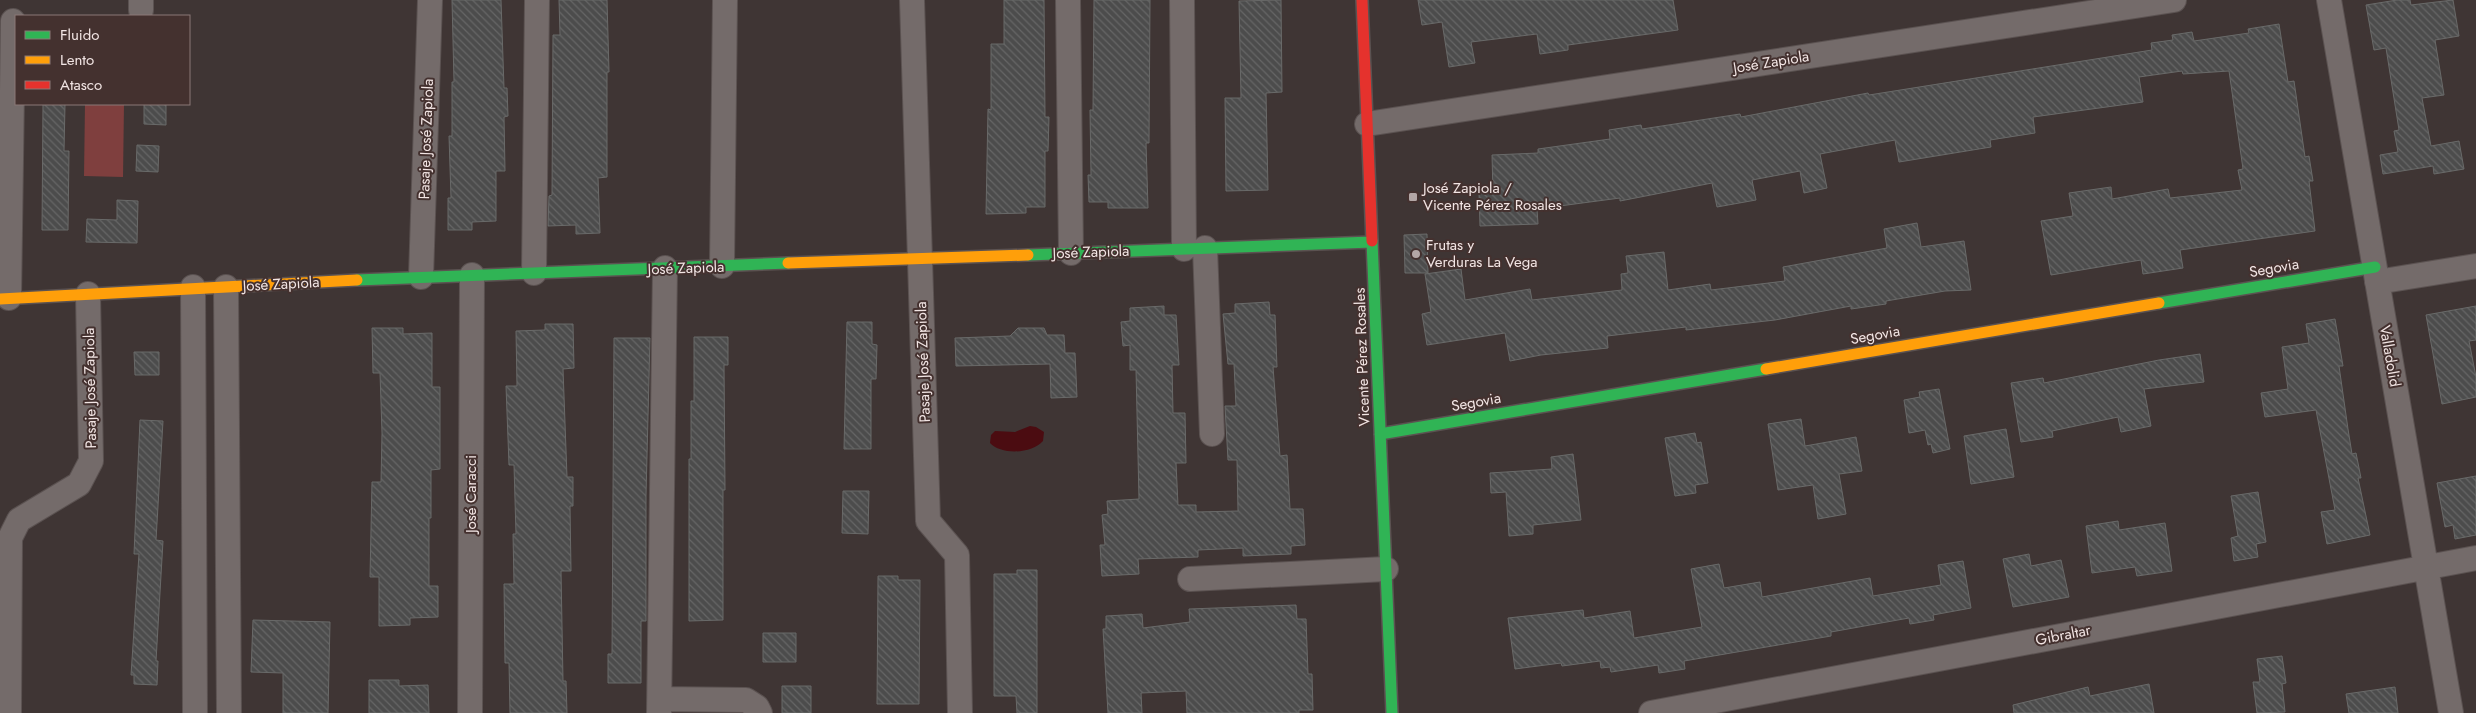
<svg xmlns="http://www.w3.org/2000/svg" width="2476" height="713" font-family="Jost,sans-serif">
  <style>
    .green { fill: #7f3f3e }
    .water { fill: #4b0c11 }
    .building { fill: url(#building-back-hatch); stroke: #696a69 }
    .lines { fill: none; stroke-linecap: round; stroke-linejoin: round }
    .street-casing { stroke: #5b5251; stroke-width: 26 }
    .fast-casing { stroke: #5b5251; stroke-width: 14 }
    .slow-casing { stroke: #5b5251; stroke-width: 14 }
    .jam-casing { stroke: #5b5251; stroke-width: 14 }
    .street { stroke: #746b6a; stroke-width: 24 }
    .fast { stroke: #30b455; stroke-width: 11 }
    .slow { stroke: #ff9f0a; stroke-width: 11 }
    .jam { stroke: #e5322d; stroke-width: 11 }
    .poi-dot { fill: #b3a7a6; stroke: #44312f; stroke-width: 2 }
    .labels { text-anchor: middle; stroke-width: 4; stroke-linejoin: round; paint-order: stroke }
    .street-label { font-size: 15px; fill: #f2e5e4; stroke: #44312f }
    .poi-label { font-size: 15px; fill: #f2e5e4; stroke: #44312f; text-anchor: start }
  </style>
  <defs>
    <pattern id="building-back-hatch" width="6" height="6" patternUnits="userSpaceOnUse" patternTransform="scale(1.25)"><rect width="6" height="6" fill="#4c4c4c"/><path d="M-1 5l2 2M0 0l6 6M5-1l2 2" fill="none" stroke="#666"/></pattern>
  </defs>
  <rect width="100%" height="100%" fill="#3f3534"/>
  <path class="green" d="M85,104H124L123,177L84,176Z"/>
  <path class="water" d="M1030,426L1036,427L1044,432L1043,441C1032,454 1001,455 990,443L991,435L995,431L1015,432Z"/>
  <path class="building" d="M452,0H501L504,88H507L508,116L504,117L505,171H496V221L472,222V230H448V198H451L449,136H452V82H454Z
    M559,0H607L609,72H607V177L598,178L600,233L576,234V225L548,226L549,196L552,195L553,35H560Z
    M1004,0H1044L1045,117H1049L1048,151H1045V207H1026V213L986,214L988,109L991,110V44H1004Z
    M1094,0H1150L1149,143H1146L1148,208H1108V202H1089L1088,175H1091L1090,110H1093Z
    M1281,0L1282,92L1266,93L1268,190L1226,191L1225,98H1241L1239,1Z
    M1418,0H1673L1678,30L1568,45V50L1540,54L1537,34L1471,42L1475,63L1449,67L1442,22L1422,25Z
    M2397,0H2410L2411,5L2453,0L2459,36L2435,40L2444,95L2422,98L2431,146L2459,141L2464,169L2434,174L2433,166L2383,174L2380,155L2398,152L2394,131L2399,130L2386,48L2374,50L2366,5Z
    M2279,24L2288,82L2294,81L2305,157L2309,156L2313,181H2309L2315,231L2180,250L2183,268L2143,274L2141,260L2051,275L2041,221L2073,216L2069,193L2111,187L2112,199L2168,189L2170,198L2242,190L2238,170L2243,169L2229,71L2183,74L2182,71L2139,77L2143,102L2033,117L2035,133L1990,140L1991,147L1899,162L1895,140L1820,154L1827,188L1804,193L1800,171L1752,180L1756,200L1717,207L1712,183L1620,201V198L1537,209L1538,224L1480,226L1479,193H1493L1492,155L1538,153V149L1610,139L1609,130L1641,125L1642,129L1740,114L1741,117L1868,93L1869,95L2152,50L2151,43L2173,40L2172,35L2192,32L2194,41L2249,33L2248,29Z
    M43,104H65L64,151H69L68,230H42Z
    M144,104H166V125L144,124Z
    M137,145L159,146L158,172L136,171Z
    M117,200L138,201L137,243L86,242L87,219L117,220Z
    M1917,223L1921,247L1964,241L1971,290L1945,291L1886,301V304L1851,309V306L1775,320L1686,330V327L1607,336L1608,348L1541,355L1510,361L1505,333L1427,345L1422,314L1431,312L1425,274L1461,269L1465,300L1530,289L1532,300L1622,290L1621,274L1628,273L1626,256L1664,252L1668,290L1710,284L1711,290L1785,281L1783,267L1887,248L1884,229Z
    M1427,234L1428,273H1405L1404,235Z
    M1269,302L1270,315H1275L1277,367H1273L1280,456L1287,455L1290,509H1303L1305,545L1291,546V554L1243,556V548L1198,550V557L1138,559L1139,574L1102,576L1100,545H1105L1102,515L1108,514L1107,501L1139,499L1136,370H1130V345L1123,346L1121,322L1130,321V308L1164,306V315H1176L1179,365H1172L1173,413H1185L1186,463H1176L1178,505H1196V512L1238,511L1237,460H1228L1225,406H1236L1234,364H1228L1223,314L1235,313V304Z
    M2476,306V340L2469,341L2476,377V397L2442,404L2426,315Z
    M2335,319L2343,366H2339L2348,429L2352,454L2356,453L2361,478H2358L2370,535L2327,544L2321,512L2335,510L2316,410L2265,417L2261,393L2288,389L2282,347L2309,343L2306,324Z
    M847,322H872V344L877,345L876,379H871V449H844Z
    M545,324H573L574,368L563,369L567,477H573V506H570L571,571H561L563,681H566L567,713H510L509,663H505L504,584H514L513,534H516L514,465H509L506,386H517L516,331L545,330Z
    M372,328H403V334L432,333V387H440V469L431,470V518H429V586H438V617L410,618V625L379,626V577H370L372,482H381L382,433L380,373H373Z
    M1018,328H1044L1047,335H1064L1065,353H1075L1077,397L1051,398L1050,364L956,366L955,338L1010,336Z
    M694,337H728V365H724L725,490H723V620L689,621V459H691V401H694Z
    M614,338H650L646,495V621H641V683H608V654H612Z
    M134,352H159V375H135Z
    M2200,354L2204,382L2144,389L2151,426L2121,432L2118,417L2052,431L2053,437L2021,442L2011,383L2043,378L2044,383L2159,360Z
    M1939,389L1950,449L1933,453L1931,444L1928,445L1925,430L1909,433L1904,400L1920,397L1919,392Z
    M1801,419L1805,446L1856,437L1862,471L1839,474L1846,514L1818,519L1813,485L1778,490L1768,424Z
    M140,420L163,421L156,540L163,541L156,661H158L157,685L134,684V675H131L139,554H134Z
    M2006,429L2014,477L1971,484L1964,436Z
    M1695,433L1697,443L1701,442L1708,483L1695,485L1696,493L1675,496L1665,438Z
    M1573,454L1581,520L1533,525V534L1509,536L1506,492L1491,493L1490,473L1552,469L1551,457Z
    M2476,476V535L2455,539L2453,525L2445,527L2437,483Z
    M843,491H869L868,534L842,533Z
    M2258,492L2266,542L2256,544L2258,557L2234,561L2231,538L2238,536L2231,496Z
    M2118,521L2119,530L2165,523L2172,571L2137,576L2135,567L2092,573L2086,526Z
    M2029,554L2031,566L2061,560L2069,597L2013,607L2003,559Z
    M1963,561L1971,608L1933,615L1934,620L1910,624L1909,618L1831,632V636L1684,661L1685,669L1659,673L1658,665L1611,672L1610,667L1601,668L1600,661L1562,666L1561,663L1515,669L1508,618L1583,610L1584,618L1630,611L1634,638L1702,627L1691,569L1719,564L1724,588L1760,582L1762,597L1870,578L1873,596L1941,585L1938,565Z
    M1017,570H1037V713H1017L1016,696H994V574H1017Z
    M878,576H898V580H920L919,704H877Z
    M1296,605L1297,619H1306L1308,674H1312L1313,710H1299V713H1187L1186,691L1141,693L1142,713H1108L1103,629H1106V616L1142,614L1143,628L1190,622L1189,609Z
    M253,620L330,622L328,713H283V673L251,672Z
    M763,633H796V662H763Z
    M2282,656L2286,683L2282,684L2285,712L2257,713L2253,682H2260L2257,659Z
    M369,680H399V686L428,685L429,713H369Z
    M2149,684L2154,713H2014L2013,705L2088,687L2090,696Z
    M782,686H811V713H782Z
    M2395,687L2398,713H2349L2346,694Z"/>
  <g class="lines">
    <defs>
      <path id="street" d="M912,0L928,521L957,555L960,713
        M1068,0L1071,253
        M1182,0L1184,249
        M2329,0L2451,713
        M141,10V0
        M1367,124L2174,0
        M1205,248L1212,434
        M722,266L725,0
        M534,273L537,0
        M421,277L430,0
        M2377,282L2476,266
        M193,287L195,713
        M226,287L229,713
        M9,298L13,21
        M1190,579L1386,569
        M660,699L746,700L757,707L760,713
        M9,713L10,538L19,520L79,484L91,461L88,294
        M470,713L472,275
        M659,713L665,268
        M1651,713L2476,558"/>
      <path id="fast" d="M1372,241L1392,713
        M1028,255L1372,242
        M357,280L788,263
        M2159,303L2375,267
        M1380,434L1766,369"/>
      <path id="slow" d="M788,263L1028,255
        M0,299L357,280
        M1766,369L2159,303"/>
      <path id="jam" d="M1362,0L1372,241"/>
    </defs>
    <use href="#street" class="street-casing"/>
    <use href="#fast" class="fast-casing"/>
    <use href="#slow" class="slow-casing"/>
    <use href="#jam" class="jam-casing"/>
    <use href="#street" class="street"/>
    <use href="#fast" class="fast"/>
    <use href="#slow" class="slow"/>
    <use href="#jam" class="jam"/>
  </g>
  <g class="poi-dot">
    <rect x="1408" y="192" width="10" height="10" rx="2.5"/>
    <circle cx="1416" cy="254" r="5"/>
  </g>
  <g class="labels">
    <g class="street-label">
      <text transform="translate(1771 62) rotate(-9)" y="5">José Zapiola</text>
      <text transform="translate(426 139) rotate(-88)" y="5">Pasaje José Zapiola</text>
      <text transform="translate(1091 252) rotate(-2)" y="5">José Zapiola</text>
      <text transform="translate(686 268) rotate(-2)" y="5">José Zapiola</text>
      <text transform="translate(2274 268) rotate(-10)" y="5">Segovia</text>
      <text transform="translate(281 284) rotate(-3)" y="5">José Zapiola</text>
      <text transform="translate(1875 335) rotate(-10)" y="5">Segovia</text>
      <text transform="translate(2390 356) rotate(80)" y="5">Valladolid</text>
      <text transform="translate(1362 357) rotate(-92)" y="5">Vicente Pérez Rosales</text>
      <text transform="translate(923 362) rotate(-92)" y="5">Pasaje José Zapiola</text>
      <text transform="translate(90 388) rotate(-91)" y="5">Pasaje José Zapiola</text>
      <text transform="translate(1476 402) rotate(-10)" y="5">Segovia</text>
      <text transform="translate(471 494) rotate(-90)" y="5">José Caracci</text>
      <text transform="translate(2063 635) rotate(-11)" y="5">Gibraltar</text>
    </g>
    <g class="poi-label">
      <text x="1423" y="193">José Zapiola /<tspan x="1423" dy="17">Vicente Pérez Rosales</tspan></text>
      <text x="1426" y="250">Frutas y<tspan x="1426" dy="17">Verduras La Vega</tspan></text>
    </g>
  </g>
  <rect x="15" y="15" width="175" height="90" fill="#44312f" stroke="#8a7977"/>
  <rect x="25" y="31" width="25" height="8" fill="#30b455" stroke="#8a7977"/>
  <text x="60" y="40" font-size="15" fill="#f2e5e4">Fluido</text>
  <rect x="25" y="56" width="25" height="8" fill="#ff9f0a" stroke="#8a7977"/>
  <text x="60" y="65" font-size="15" fill="#f2e5e4">Lento</text>
  <rect x="25" y="81" width="25" height="8" fill="#e5322d" stroke="#8a7977"/>
  <text x="60" y="90" font-size="15" fill="#f2e5e4">Atasco</text>
</svg>
